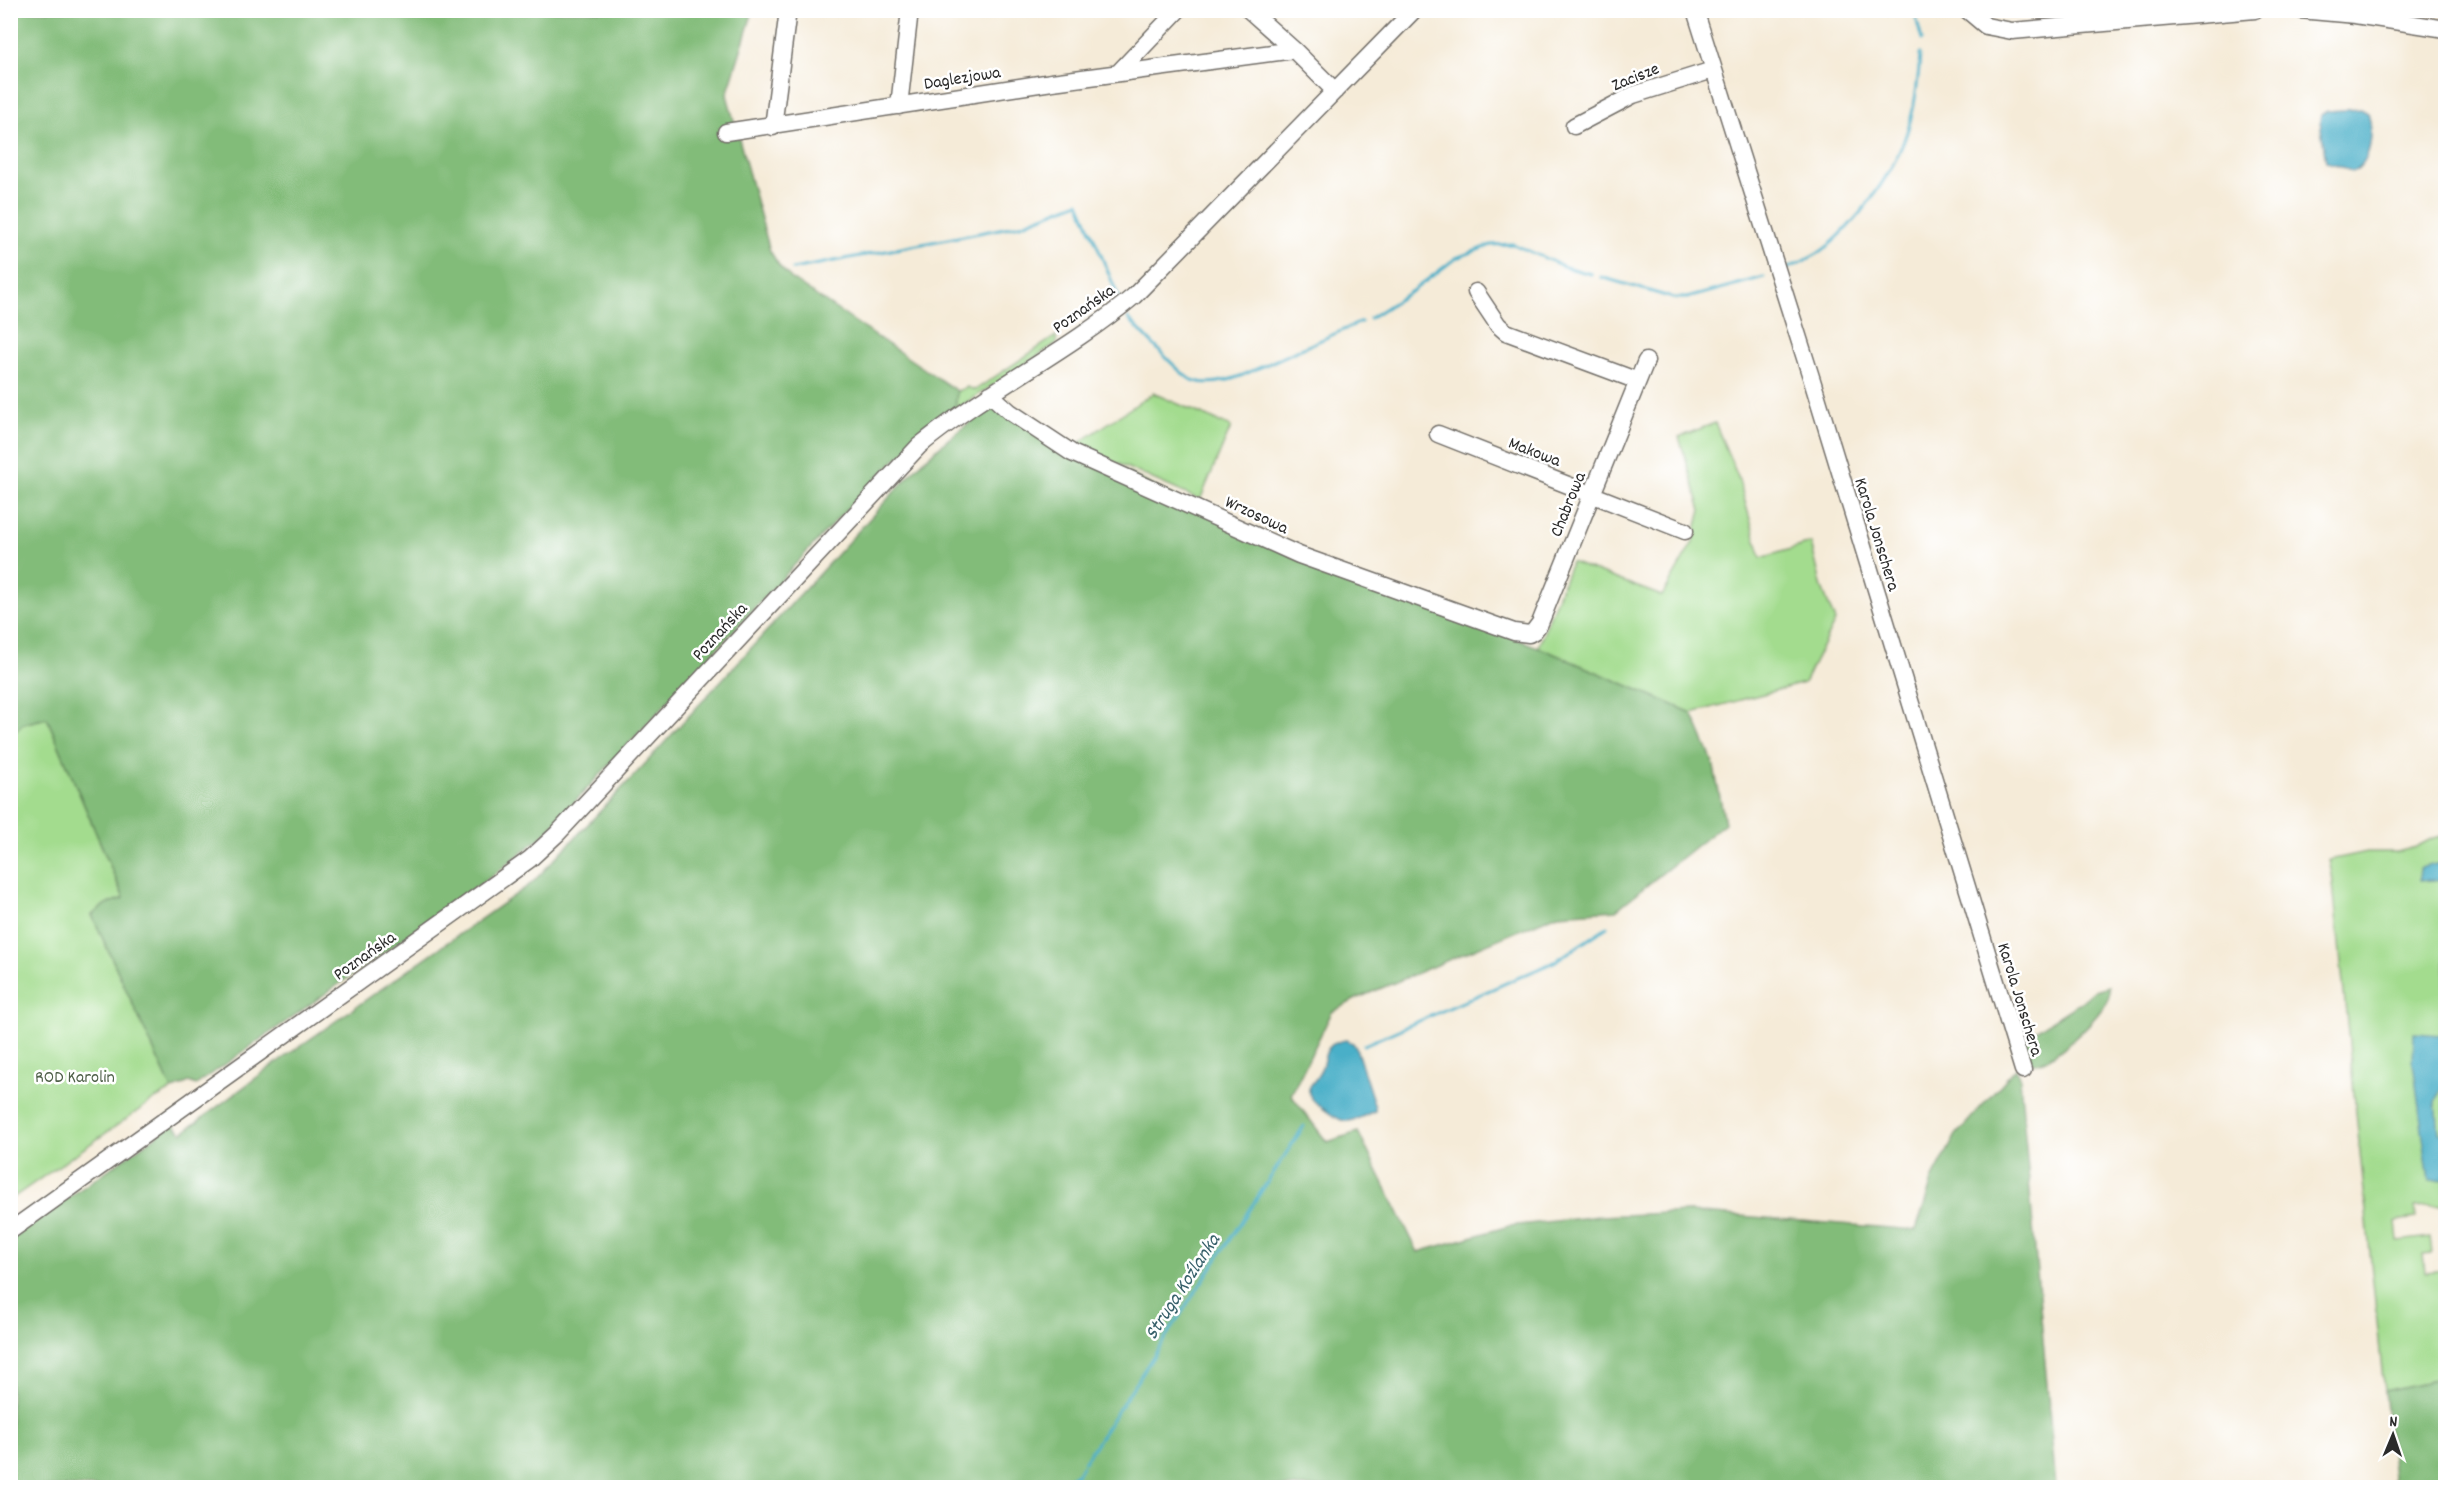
<svg xmlns="http://www.w3.org/2000/svg" width="2456" height="1498" font-family="Dekko,sans-serif">
  <style>
    .green { fill: #a3dc8e; stroke: #67845c; stroke-width: 1.5 }
    .forest { fill: #82bc79; stroke: #567452; stroke-width: 1.5 }
    .water { fill: #49afc8; stroke: #3a6d7a; stroke-width: 1.5 }
    .lines { fill: none; stroke-linecap: round; stroke-linejoin: round }
    .stream { stroke: #49afc8; stroke-width: 3 }
    .minor-casing { stroke: #726e68; stroke-width: 19 }
    .minor { stroke: #fff; stroke-width: 16 }
    .labels { text-anchor: middle; stroke-width: 5; stroke-linejoin: round; paint-order: stroke }
    .street-label { font-size: 18px; fill: #2b2b2b; stroke: #fff }
    .park-label { font-size: 18px; fill: #4f6049; stroke: #fff }
    .water-label { font-size: 20px; font-style: italic; fill: #37606a; stroke: #fff }
  </style>
  <rect width="100%" height="100%" fill="#fff"/>
  <filter id="ink" filterUnits="userSpaceOnUse"><feTurbulence type="fractalNoise" baseFrequency=".0167" numOctaves="2"/><feDisplacementMap in="SourceGraphic" scale="12" xChannelSelector="R" yChannelSelector="G"/><feConvolveMatrix kernelMatrix="1 2 1 2 8 2 1 2 1" color-interpolation-filters="sRGB"/></filter>
  <filter id="wash" filterUnits="userSpaceOnUse"><feTurbulence type="fractalNoise" baseFrequency=".008" numOctaves="4" result="noise"/><feDisplacementMap in="SourceGraphic" scale="24" xChannelSelector="R" yChannelSelector="G"/><feGaussianBlur stdDeviation="1.35" result="paint"/><feColorMatrix in="noise" values="0 0 0 0 0 0 0 0 0 0 0 0 0 0 0 0 0 1.4 0 .05"/><feComposite in="paint" operator="in"/></filter>
  <g filter="url(#wash)">
    <rect width="100%" height="100%" fill="#f5ebd8"/>
    <path class="green" d="M1056,336L1057,343L955,410L957,391L967,387L975,390Z
      M1153,393L1231,427L1200,500L1076,445Z
      M1715,423L1738,477L1761,558L1811,543L1822,588L1835,621L1804,683L1692,713L1538,647L1571,562L1662,596L1693,542L1701,510L1679,437Z
      M47,718L124,899L106,904L92,915L172,1090L155,1099L11,1199L10,729L13,734L23,724Z
      M2445,835V1205L2415,1207L2416,1218L2396,1221L2398,1241L2430,1237L2432,1254L2423,1255L2425,1272L2445,1270V1378L2384,1391L2332,874L2329,860L2367,852H2397L2416,847L2433,838Z"/>
    <path class="forest" d="M10,11H753L727,95L770,251L780,267L793,280L957,391L955,410L894,461L842,514L545,834L495,874L196,1085L189,1082L172,1090L92,915L106,904L124,898L47,718L23,724L13,734L11,729Z
      M996,406L1296,558L1538,647L1692,713L1713,762L1725,823L1616,910L1558,914L1358,998L1332,1012L1291,1095L1327,1142L1358,1132L1418,1252L1509,1226L1600,1216L1690,1212L1916,1230L1933,1178L1956,1135L2016,1068L2020,1079L2056,1487H11L10,1239L173,1124L182,1133L276,1063L532,883L643,766L916,468C940,445 967,422 996,406Z
      M2109,986C2109,989 2109,992 2109,996C2104,1014 2054,1062 2035,1063C2034,1063 2027,1062 2026,1061L2018,1046L2026,1037L2081,1002L2095,990Z
      M2445,1378V1487H2394L2384,1391Z"/>
    <path class="water" d="M2361,109L2368,113C2374,131 2372,163 2352,172L2338,165L2326,162L2320,121L2321,115L2327,111Z
      M2445,862V879L2420,881L2419,868Z
      M2414,1033L2441,1035L2445,1077L2436,1102L2439,1133L2445,1135V1179L2429,1181L2413,1063Z
      M1346,1040L1353,1043L1356,1048L1375,1107V1111L1372,1112C1364,1116 1353,1122 1345,1121C1337,1120 1310,1101 1309,1093C1308,1086 1313,1083 1317,1077C1329,1061 1318,1044 1346,1040Z"/>
    <g class="lines">
      <path class="stream" d="M1914,10L1922,40
        M793,269L1020,225L1079,202L1118,296
        M1784,270C1795,265 1807,260 1817,254C1834,243 1847,228 1860,213C1903,160 1916,121 1920,54
        M1601,277L1673,298H1687L1764,277
        M1128,318C1140,330 1181,376 1192,380C1208,386 1228,381 1243,375L1361,322
        M1370,318L1415,289L1456,258L1491,245L1513,244L1565,267L1591,274
        M1364,1045L1554,962L1607,927
        M1084,1462L1304,1126
        M1057,1488L1078,1473L1082,1466"/>
    </g>
  </g>
  <g filter="url(#ink)">
    <g class="lines">
      <defs>
        <path id="minor" d="M1249,10L1294,50
          M1695,10L1811,377L2023,1070
          M1967,10L1986,26L2012,31L2255,10
          M2300,10L2355,15L2446,29
          M1118,73L1178,10
          M899,106L910,10
          M1574,126L1633,95L1713,70
          M773,127L788,10
          M726,132L1052,82L1294,50L1335,91
          M1476,292L1498,325L1506,332L1638,381
          M990,394L1010,412L1072,453L1299,555L1514,632L1529,634L1534,631L1540,623L1646,361
          M1438,434L1685,531
          M10,1231L530,859L557,834L919,446C987,390 1067,352 1134,296L1414,10"/>
      </defs>
      <use href="#minor" class="minor-casing"/>
      <use href="#minor" class="minor"/>
    </g>
  </g>
  <g class="labels">
    <g class="street-label">
      <text transform="translate(1635 76) rotate(-22)" y="6">Zacisze</text>
      <text transform="translate(962 77) rotate(-9)" y="6">Daglezjowa</text>
      <text transform="translate(1083 308) rotate(-35)" y="6">Poznańska</text>
      <text transform="translate(1535 451) rotate(21)" y="6">Makowa</text>
      <text transform="translate(1567 504) rotate(-68)" y="6">Chabrowa</text>
      <text transform="translate(1257 514) rotate(25)" y="6">Wrzosowa</text>
      <text transform="translate(1878 534) rotate(73)" y="6">Karola Jonschera</text>
      <text transform="translate(719 631) rotate(-47)" y="6">Poznańska</text>
      <text transform="translate(364 955) rotate(-35)" y="6">Poznańska</text>
      <text transform="translate(2021 999) rotate(73)" y="6">Karola Jonschera</text>
    </g>
    <g class="park-label">
      <text x="75" y="1082">ROD Karolin</text>
    </g>
    <g class="water-label">
      <text transform="translate(1181 1286) rotate(-57)" y="7">Struga Koźlanka</text>
    </g>
  </g>
  <rect width="2456" height="1498" fill="none" stroke="#fff" stroke-width="36"/>
  <g transform="translate(2393 1435) rotate(2)" stroke="#ffffff" stroke-width="4.5" paint-order="stroke">
  <path d="M0-4.5L10 22L0 15L-10 22Z" fill="#2b2b2b"/>
  <text y="-9" font-size="16" font-weight="bold" text-anchor="middle" fill="#2b2b2b">N</text>
  </g>
</svg>
